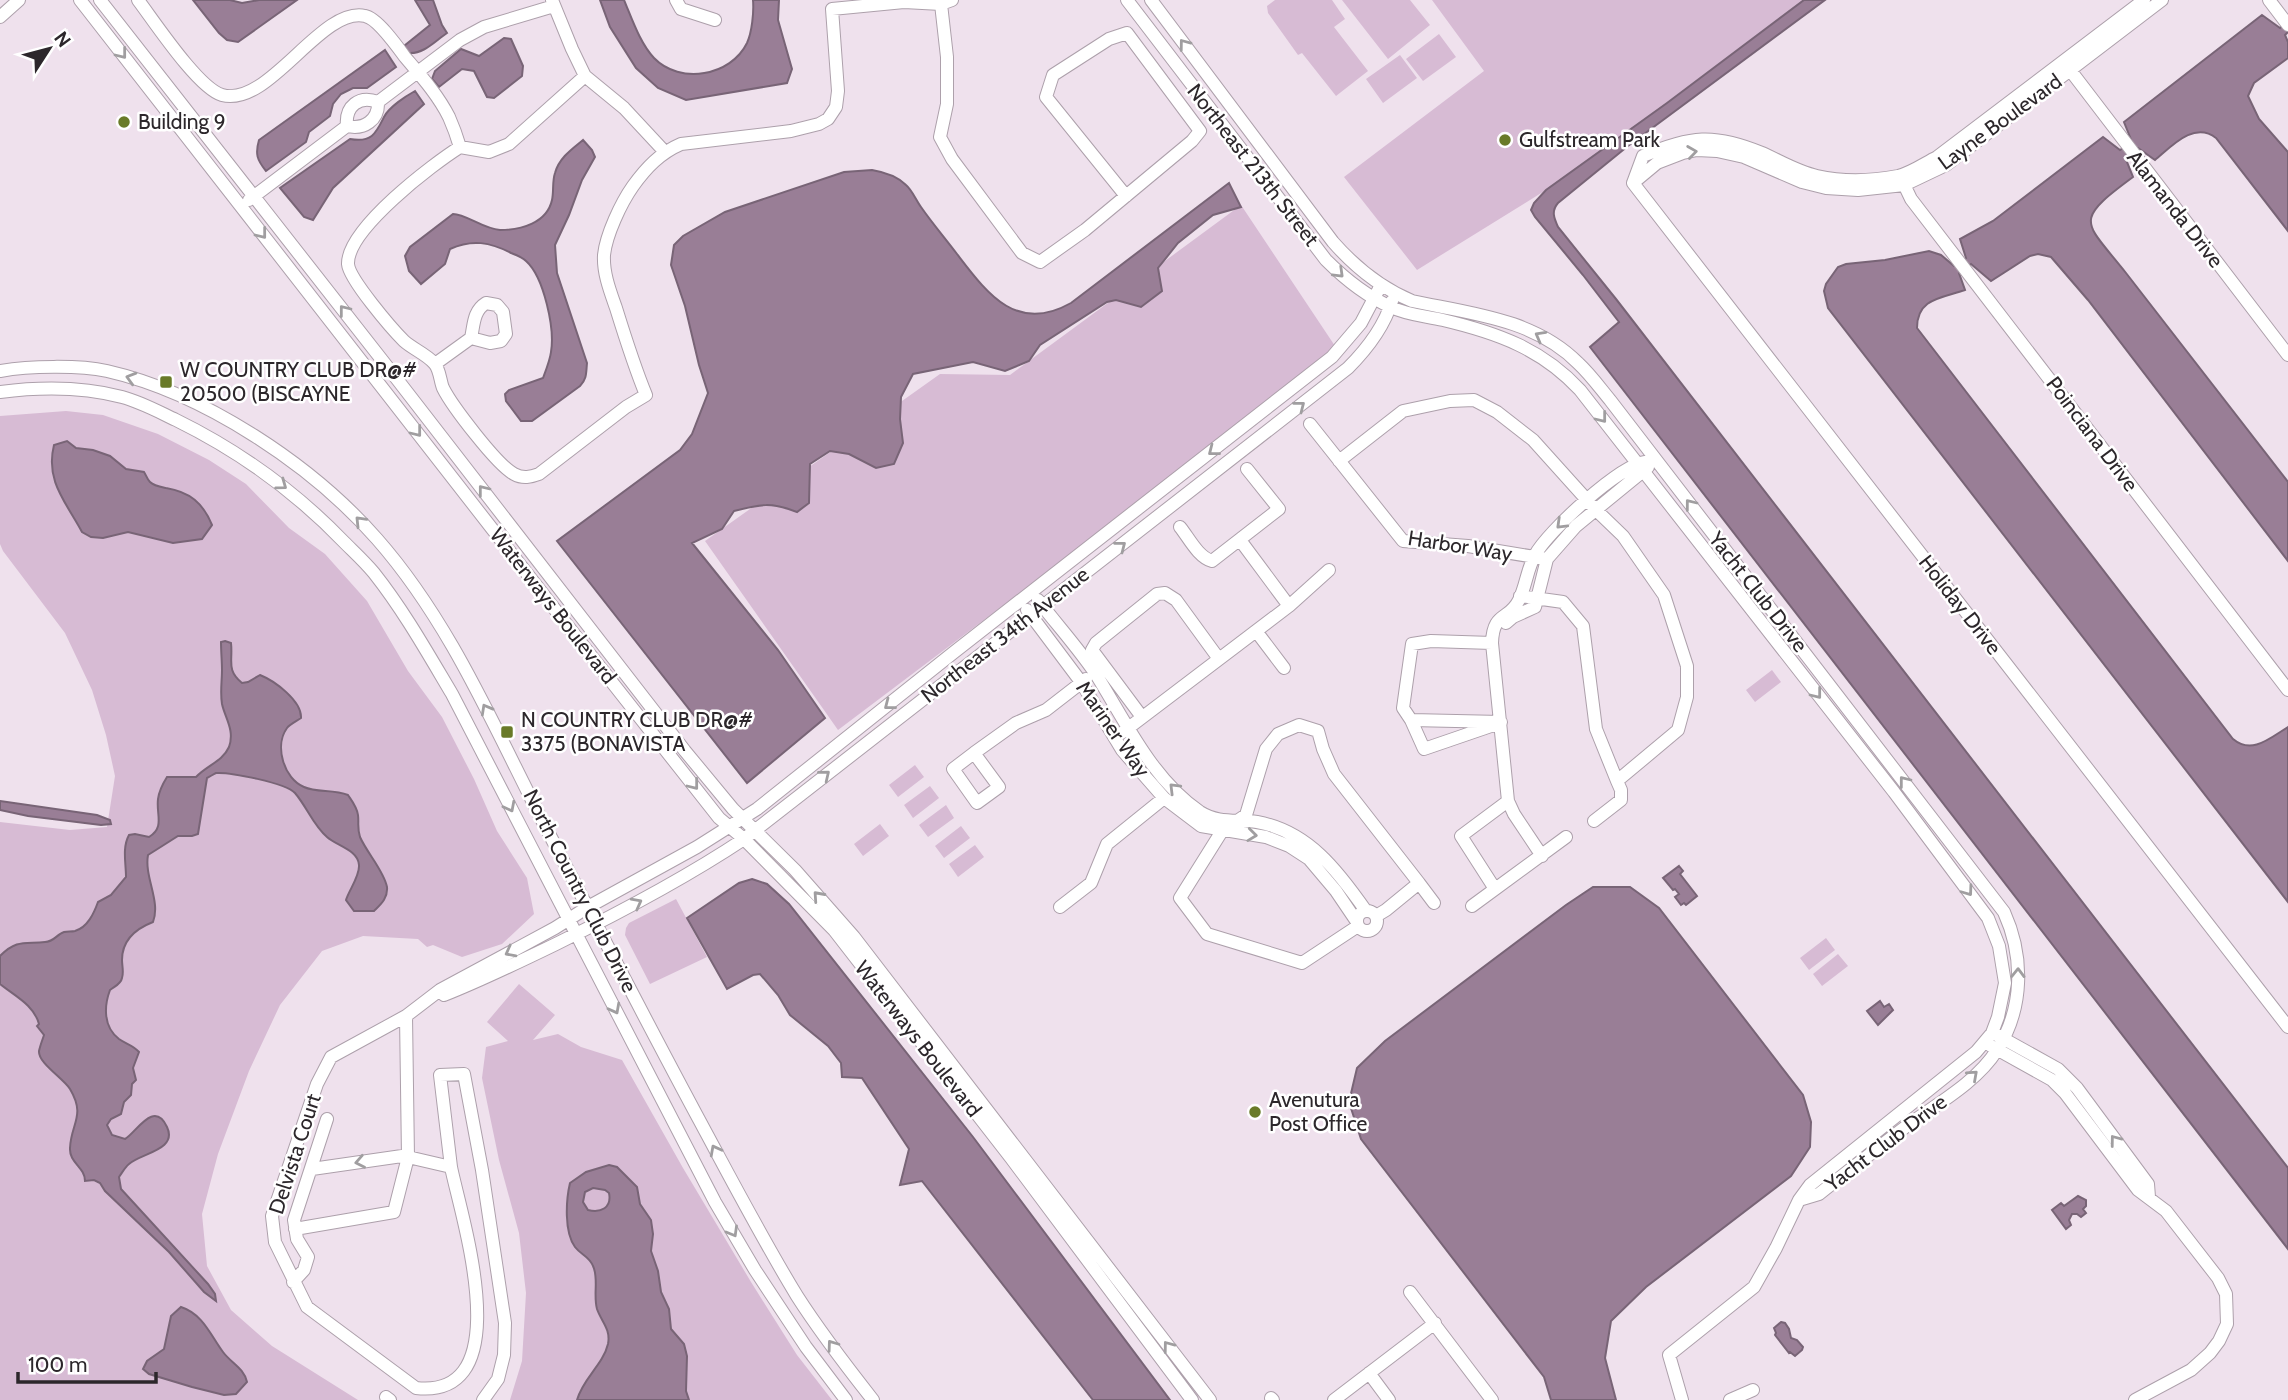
<svg xmlns="http://www.w3.org/2000/svg" width="2288" height="1400" font-family="Cabin,sans-serif">
  <style>
    .green { fill: #d7bbd4 }
    .water { fill: #997e96; stroke: #786476; stroke-width: 2; fill-rule: evenodd }
    .lines { fill: none; stroke-linecap: round; stroke-linejoin: round }
    .minor-casing { stroke: #ada0ab; stroke-width: 14 }
    .minor { stroke: #fff; stroke-width: 12 }
    .oneway { stroke: #a09ea0 }
    .poi-dot { fill: #697a28; stroke: #fff; stroke-width: 2.5 }
    .labels { text-anchor: middle; stroke-width: 5; stroke-linejoin: round; paint-order: stroke }
    .poi-label { font-size: 21px; fill: #2c272b; stroke: #fff; text-anchor: start }
    .street-label { font-size: 21px; fill: #2c272b; stroke: #fff }
  </style>
  <rect width="100%" height="100%" fill="#efe1ed"/>
  <path class="green" d="M1275,0H1332L1345,19L1334,27L1368,71L1336,96L1302,53L1298,55L1268,13L1267,6Z
    M1342,0H1410L1430,25L1388,59Z
    M1432,0H1804L1667,103L1546,190L1417,270L1344,177L1484,71Z
    M1439,34L1456,57L1423,81L1406,59Z
    M1400,55L1417,78L1383,103L1366,79Z
    M1241,205L1335,346L1317,369L838,730L705,541L940,374L1010,375Z
    M66,411L103,415L158,434L209,460L246,484L289,528L325,554L367,601L408,671L442,717L474,779L497,831L527,878L534,914L502,944L462,957L433,945L427,947L418,939L363,936L322,951L280,1005L249,1071L218,1154L202,1214L207,1266L231,1310L272,1346L358,1400H0V822L70,830L107,827L115,776L106,735L92,690L65,633L3,551L0,544V416Z
    M1772,670L1781,682L1755,702L1746,690Z
    M915,765L924,777L898,797L889,785Z
    M930,786L939,798L913,818L904,805Z
    M946,805L954,818L928,837L919,825Z
    M880,824L889,836L863,856L854,844Z
    M961,826L970,838L944,858L935,846Z
    M975,845L984,857L958,877L949,864Z
    M676,899L707,957L650,984L625,935L626,928L629,923Z
    M1826,938L1835,950L1809,970L1800,958Z
    M1838,954L1848,966L1822,986L1813,974Z
    M519,984L555,1015L533,1040L558,1034L581,1047L622,1060L683,1168L751,1282L797,1355L832,1400H510L522,1361L526,1293L519,1233L499,1160L482,1078L486,1047L508,1041L487,1022Z"/>
  <path class="water" d="M193,0H230L242,3L259,0H297L238,42L227,40L219,33Z
    M415,0H433L442,25L447,33C435,41 424,54 409,53L404,46L430,25Z
    M600,0H624C632,19 640,43 654,58C680,85 731,76 747,43C752,32 754,12 753,0H779L778,20L792,69L787,83L686,100L658,88L636,68L610,27Z
    M1804,0H1825L1628,146L1558,203C1551,211 1554,218 1558,227L1616,299L2288,1168V1249L1590,347L1619,322L1583,275L1535,217L1531,210L1534,203L1546,190L1667,103Z
    M2262,15L2280,28L2288,21V32L2285,35L2288,42V58L2254,83L2248,96L2259,119L2288,152V231L2216,138C2194,121 2172,146 2155,160L2138,148L2125,157L2133,177C2072,222 2084,220 2126,273L2288,482V561L2088,300L2051,257L2038,254L2030,256L1991,281L1971,264L1959,273L1965,290C1942,298 1917,298 1917,328L2233,739C2252,755 2270,738 2288,727V902L1828,308L1824,291L1826,284L1838,267L1846,264L1885,260L1929,251L1941,255L1954,266L1966,258L1960,239L1993,221L2103,137L2120,150L2132,142L2124,122Z
    M504,38L511,39L523,66L522,76L494,98L487,97L474,71L462,69L439,87L432,79L435,71L461,49L479,56Z
    M385,50L396,67L367,88H353L341,94L333,104L330,116L309,132L306,142L266,171C257,160 255,154 259,140Z
    M415,91L424,104L333,188L313,220L304,217L280,188L350,139C372,143 376,133 384,117C389,107 406,96 415,91Z
    M583,140L592,150L595,157L582,180L569,215L555,245L557,273L587,363C586,373 587,379 580,386L532,421H521L506,401L505,394L509,390L543,378C546,370 550,360 551,352C555,329 544,277 526,261C522,257 516,255 511,253C490,242 472,239 450,249L445,264L421,284L409,271L405,256L410,247L453,214C466,214 483,229 500,230C521,230 547,223 552,200C554,191 552,182 555,173C559,158 572,149 583,140Z
    M872,170C884,172 897,176 906,185C912,190 916,200 921,207C932,223 945,238 957,254C987,293 1016,334 1071,303L1229,183L1241,207L1213,215L1178,243L1158,268L1162,291L1141,307L1116,300L1107,302L1040,345L1029,361L1005,371L973,362L913,374L901,397L900,419L903,443L894,464L876,468L849,454L830,451L810,464L809,503L797,512C771,502 761,504 734,511L722,529L692,543L778,650L825,718L747,783L557,541L680,450L692,434L708,393L699,365L685,306L671,265L674,245L683,236L725,212L844,172Z
    M67,441L76,448L93,450L110,456L126,469L144,472C146,475 147,479 150,482C154,486 161,487 166,488C190,492 203,503 212,525L202,539L173,543L128,532L103,538L91,537L82,532C66,502 45,481 54,445Z
    M225,641L231,643C233,661 226,670 242,683L248,682L260,675C275,681 302,701 301,718C297,721 290,724 287,728C274,746 284,779 304,787C317,793 333,789 348,795C352,801 357,807 358,815C359,823 357,828 360,837C367,853 384,871 387,887C388,898 381,904 374,911H354L346,900C349,890 360,876 359,865C358,850 337,846 327,837C313,825 307,807 295,793C286,783 230,772 216,773C214,774 209,777 207,778L198,834L192,836H178L148,855C144,877 161,901 153,922C135,929 122,940 122,960C122,966 124,972 122,978C121,984 115,986 110,990C104,1006 103,1027 119,1039C126,1044 133,1045 139,1052L133,1068L136,1080L132,1084L131,1095L124,1102L121,1114L111,1119L107,1125L112,1135L125,1139C136,1133 154,1099 167,1127C178,1150 141,1153 129,1164C125,1167 122,1173 119,1177L121,1189L208,1284L215,1294L216,1301L204,1292L169,1252L105,1191L100,1183L94,1180L85,1181C85,1167 69,1163 70,1148C71,1123 86,1116 70,1089C63,1078 38,1063 39,1051C40,1046 42,1041 44,1035L37,1026L39,1024C34,1005 15,996 0,984V956C17,939 25,944 45,942C54,942 57,934 64,932C68,931 71,932 75,931C88,927 94,913 98,902L111,895L126,877C126,863 122,848 129,835L135,834L149,837C165,827 156,815 158,799C159,791 162,785 167,777H196C206,766 223,761 229,747C235,730 225,718 222,704C220,692 222,682 222,670C222,661 221,652 221,642Z
    M0,801L97,815L110,820L111,824L101,825L28,816L0,810Z
    M1679,866L1683,871L1680,874L1697,896L1686,905L1684,903L1681,905L1675,897L1679,894L1675,889L1673,890L1663,878Z
    M752,879L767,884L789,904L973,1137L1170,1400H1093L922,1181L900,1185L909,1149L862,1078L842,1077L841,1063L828,1046L790,1015L778,995L760,974L753,975L727,989L687,918L739,883Z
    M1593,887H1630L1659,908L1803,1095L1811,1122L1810,1147L1791,1176L1646,1287L1611,1321L1605,1358L1616,1400H1551L1544,1377L1361,1139L1349,1102L1357,1068L1385,1041L1566,905Z
    M1880,1001L1884,1007L1889,1004L1893,1010L1878,1025L1867,1011Z
    M609,1165L617,1167L637,1187L640,1204L651,1220L653,1234L651,1251L658,1271L661,1292L669,1309L671,1329L684,1344L687,1356L686,1391L689,1400H577C583,1378 603,1365 608,1344C611,1329 601,1321 597,1309C593,1295 599,1278 593,1266C589,1256 581,1255 575,1247C564,1232 566,1200 570,1183L586,1172ZM593,1188L605,1190L609,1193C612,1208 601,1213 588,1210L583,1202L585,1192Z
    M2078,1196L2086,1200V1206L2083,1209L2086,1213L2081,1217L2077,1214H2072L2069,1220L2071,1225L2066,1229L2052,1210L2061,1203L2064,1206Z
    M181,1307C203,1314 211,1336 223,1352C231,1363 244,1368 247,1382L236,1394L224,1395L192,1387L149,1374L143,1369L147,1361L164,1349L171,1316Z
    M1781,1322L1785,1323L1789,1329L1791,1338L1797,1340L1803,1347L1802,1350L1795,1356L1790,1352L1789,1353L1775,1335L1776,1333L1774,1328Z"/>
  <g class="lines">
    <defs>
      <path id="minor" d="M80,0L585,648L719,818L744,839L834,930L1011,1158L1192,1400
        M100,0L393,374L685,751L733,809L795,870L854,937L1210,1400
        M138,0C154,21 198,88 222,95C269,108 321,6 365,16C377,18 397,46 405,57C421,76 438,95 449,117C453,126 457,137 460,147
        M552,0L572,49L585,76L624,108L664,151
        M676,0L681,9L715,20
        M1127,0L1326,260C1345,279 1366,296 1391,307C1407,315 1426,316 1443,320C1498,333 1542,349 1580,390L1894,792L1988,918L1999,946L2005,983L1998,1017L1992,1033L1976,1052L1810,1185L1799,1200L1776,1248L1754,1287L1669,1355L1682,1400
        M1151,0L1333,242C1355,267 1381,288 1412,301C1469,313 1535,319 1578,363C1590,374 1600,388 1610,400L2004,912C2024,956 2024,1008 1997,1050C1977,1082 1937,1104 1908,1125C1878,1148 1848,1171 1819,1194L1799,1200
        M2269,0L2288,25
        M941,4L947,57V104L940,137L952,159L1022,253L1040,262L1085,230L1192,141L1200,131L1127,33L1109,39L1053,75L1046,97L1126,196
        M0,17L19,0
        M2067,66L2288,355
        M585,76L509,144L489,152L460,147C433,164 347,229 348,264C349,279 392,329 404,341C413,349 426,354 434,363C440,369 440,381 443,388C452,406 497,465 514,474C523,479 531,477 539,474L626,407L646,395C634,366 625,337 616,308C610,291 603,273 604,255C606,235 621,203 633,186C646,168 660,153 681,144L791,131L819,124L828,119L836,107L838,91L832,9L904,2L941,4L952,0
        M378,102L460,40L484,27L554,6
        M347,126C345,106 359,95 378,102
        M1900,176L1911,199L2288,690
        M1633,183L2288,1027
        M1633,183L1657,163L1683,153L1697,150L1717,151L1744,157L1802,182L1826,188L1858,190L1904,185L1946,165L2162,0
        M1633,183L1643,156C1690,136 1714,133 1762,153C1780,161 1798,172 1817,176C1843,182 1872,181 1898,176C1911,173 1925,163 1937,157L2144,0
        M249,200L347,126C364,130 379,120 378,102
        M486,303L497,305L503,312L506,334L501,341L490,343L471,338C474,325 473,311 486,303Z
        M435,364L471,338
        M0,371C29,366 79,365 107,371C204,393 312,465 377,539C450,622 493,725 543,822C594,920 644,1017 696,1114C729,1175 761,1237 797,1296C820,1332 847,1367 873,1400
        M0,392C39,387 84,387 122,397C141,402 159,412 176,420C239,451 295,491 344,542C354,552 365,562 374,573C404,611 427,652 452,694L715,1202L755,1270L806,1347L846,1400
        M1310,424L1403,541L1468,546L1547,559
        M1339,461L1403,411L1450,401L1474,400L1497,412L1533,440L1596,510L1623,536L1664,595L1687,666V697L1678,730L1617,781L1596,729L1583,626L1563,602L1520,596
        M1180,527C1189,538 1198,557 1212,561L1279,509L1247,469
        M1240,540L1289,606
        M1038,600C1057,625 1080,650 1097,676C1127,724 1152,779 1200,812C1219,824 1237,819 1257,822C1308,831 1338,871 1366,911
        M1027,610L1081,682L1122,750L1164,798L1201,826L1266,837L1289,846L1309,859L1336,891L1357,922
        M1506,623L1513,617L1535,607L1547,559L1576,526L1648,467
        M1256,631L1284,668
        M1492,643L1431,641L1412,644L1403,708L1411,720L1501,722
        M1142,717L1092,650L1096,643L1157,594L1165,593L1176,600L1219,659
        M1411,720L1424,749L1494,725
        M1123,732L1289,606L1329,570
        M974,753L1016,723L1046,710L1086,679
        M974,753L999,787L977,803L953,769Z
        M1594,821L1621,800V790L1617,781
        M1542,856L1514,814L1508,801L1492,643C1493,611 1509,621 1519,600C1526,586 1527,569 1535,555C1548,531 1619,466 1645,462
        M1419,883L1434,903
        M1495,889L1461,836L1508,801
        M1472,906L1566,837
        M1060,907L1091,883L1107,844L1164,798
        M1357 921a10 10 0 1 1 20 0a10 10 0 1 1-20 0Z
        M1358,926L1302,963L1207,934L1180,898L1222,831L1246,815L1266,749L1278,734L1299,725L1318,731L1323,749L1334,774L1419,883L1386,910L1376,916
        M444,995C482,980 519,962 556,944C621,912 684,879 744,839L1348,368C1367,349 1384,327 1392,301
        M406,1016L331,1057L317,1084L272,1216L275,1242L307,1307L416,1388C522,1400 460,1213 451,1167L408,1157L406,1016L440,990L555,928L588,907L697,847L757,809L953,653L1332,357L1361,323L1381,285
        M1995,1034L2058,1069L2077,1088L2148,1184L2149,1197
        M1991,1046L2052,1080L2065,1093L2138,1190L2166,1211L2218,1278L2226,1294L2227,1324L2219,1341L2210,1353L2191,1370L2135,1400
        M451,1167L440,1075L464,1074L482,1170L505,1323L504,1355L498,1379L483,1400
        M312,1169L409,1155
        M295,1229L394,1212L408,1157
        M293,1282L304,1270L308,1257L297,1239L294,1220L327,1119
        M1410,1292L1492,1400
        M1369,1373L1389,1400
        M386,1397L390,1400
        M1271,1398L1273,1400
        M1334,1400L1435,1323
        M1730,1400L1753,1390"/>
    </defs>
    <use href="#minor" class="minor-casing"/>
    <use href="#minor" class="minor"/>
  </g>
  <defs><path id="oneway-chevron" d="M-2-3.5L2.5 0L-2 3.5" fill="none" stroke-width="1.6" stroke-linecap="round" stroke-linejoin="round" transform="scale(1.75)"/></defs>
  <g class="oneway">
    <use href="#oneway-chevron" transform="translate(1184 44) rotate(-127)"/>
    <use href="#oneway-chevron" transform="translate(122 54) rotate(52)"/>
    <use href="#oneway-chevron" transform="translate(1692 152) rotate(-8)"/>
    <use href="#oneway-chevron" transform="translate(262 234) rotate(52)"/>
    <use href="#oneway-chevron" transform="translate(1339 273) rotate(44)"/>
    <use href="#oneway-chevron" transform="translate(344 310) rotate(-128)"/>
    <use href="#oneway-chevron" transform="translate(1540 336) rotate(-151)"/>
    <use href="#oneway-chevron" transform="translate(131 378) rotate(-164)"/>
    <use href="#oneway-chevron" transform="translate(1300 406) rotate(-38)"/>
    <use href="#oneway-chevron" transform="translate(1602 418) rotate(52)"/>
    <use href="#oneway-chevron" transform="translate(417 432) rotate(52)"/>
    <use href="#oneway-chevron" transform="translate(1213 451) rotate(142)"/>
    <use href="#oneway-chevron" transform="translate(282 485) rotate(36)"/>
    <use href="#oneway-chevron" transform="translate(483 490) rotate(-128)"/>
    <use href="#oneway-chevron" transform="translate(1690 504) rotate(-128)"/>
    <use href="#oneway-chevron" transform="translate(360 521) rotate(-134)"/>
    <use href="#oneway-chevron" transform="translate(1561 524) rotate(136)"/>
    <use href="#oneway-chevron" transform="translate(1121 546) rotate(-38)"/>
    <use href="#oneway-chevron" transform="translate(1817 694) rotate(52)"/>
    <use href="#oneway-chevron" transform="translate(889 705) rotate(142)"/>
    <use href="#oneway-chevron" transform="translate(486 709) rotate(-119)"/>
    <use href="#oneway-chevron" transform="translate(825 775) rotate(-39)"/>
    <use href="#oneway-chevron" transform="translate(1904 781) rotate(-128)"/>
    <use href="#oneway-chevron" transform="translate(694 785) rotate(52)"/>
    <use href="#oneway-chevron" transform="translate(1174 788) rotate(-135)"/>
    <use href="#oneway-chevron" transform="translate(510 807) rotate(63)"/>
    <use href="#oneway-chevron" transform="translate(1252 835) rotate(7)"/>
    <use href="#oneway-chevron" transform="translate(1968 891) rotate(54)"/>
    <use href="#oneway-chevron" transform="translate(818 896) rotate(-132)"/>
    <use href="#oneway-chevron" transform="translate(637 903) rotate(-28)"/>
    <use href="#oneway-chevron" transform="translate(510 952) rotate(152)"/>
    <use href="#oneway-chevron" transform="translate(2018 973) rotate(-89)"/>
    <use href="#oneway-chevron" transform="translate(615 1009) rotate(62)"/>
    <use href="#oneway-chevron" transform="translate(1973 1075) rotate(-42)"/>
    <use href="#oneway-chevron" transform="translate(2115 1140) rotate(-127)"/>
    <use href="#oneway-chevron" transform="translate(715 1150) rotate(-118)"/>
    <use href="#oneway-chevron" transform="translate(360 1162) rotate(169)"/>
    <use href="#oneway-chevron" transform="translate(733 1232) rotate(60)"/>
    <use href="#oneway-chevron" transform="translate(832 1345) rotate(-126)"/>
    <use href="#oneway-chevron" transform="translate(1168 1346) rotate(-127)"/>
  </g>
  <g class="poi-dot">
    <circle cx="124" cy="122" r="7"/>
    <circle cx="1505" cy="140" r="7"/>
    <rect x="159" y="375" width="14" height="14" rx="3.5"/>
    <rect x="500" y="725" width="14" height="14" rx="3.5"/>
    <circle cx="1255" cy="1112" r="7"/>
  </g>
  <g class="labels">
    <g class="poi-label">
      <text x="138" y="129">Building 9</text>
      <text x="1519" y="147">Gulfstream Park</text>
      <text x="180" y="377">W COUNTRY CLUB DR@#<tspan x="180" dy="24">20500 (BISCAYNE</tspan></text>
      <text x="521" y="727">N COUNTRY CLUB DR@#<tspan x="521" dy="24">3375 (BONAVISTA</tspan></text>
      <text x="1269" y="1107">Avenutura<tspan x="1269" dy="24">Post Office</tspan></text>
    </g>
    <g class="street-label">
      <text transform="translate(2000 122) rotate(-36)" y="7">Layne Boulevard</text>
      <text transform="translate(1253 165) rotate(52)" y="7">Northeast 213th Street</text>
      <text transform="translate(2175 209) rotate(52)" y="7">Alamanda Drive</text>
      <text transform="translate(2092 434) rotate(53)" y="7">Poinciana Drive</text>
      <text transform="translate(1460 546) rotate(9)" y="7">Harbor Way</text>
      <text transform="translate(1758 592) rotate(52)" y="7">Yacht Club Drive</text>
      <text transform="translate(1960 605) rotate(52)" y="7">Holiday Drive</text>
      <text transform="translate(553 606) rotate(52)" y="7">Waterways Boulevard</text>
      <text transform="translate(1005 635) rotate(-38)" y="7">Northeast 34th Avenue</text>
      <text transform="translate(1113 729) rotate(55)" y="7">Mariner Way</text>
      <text transform="translate(580 891) rotate(63)" y="7">North Country Club Drive</text>
      <text transform="translate(918 1039) rotate(52)" y="7">Waterways Boulevard</text>
      <text transform="translate(1886 1143) rotate(-37)" y="7">Yacht Club Drive</text>
      <text transform="translate(295 1154) rotate(-72)" y="7">Delvista Court</text>
    </g>
  </g>
  <g transform="translate(49 49) rotate(54)" stroke="#ffffff" stroke-width="5" paint-order="stroke">
  <path d="M0-5L12 26L0 18L-12 26Z" fill="#2c272b"/>
  <text y="-10" font-size="19" font-weight="bold" text-anchor="middle" fill="#2c272b">N</text>
  </g>
  <path d="M18 1372v10h138v-10" fill="none" stroke="#2c272b" stroke-width="3.5"/>
  <text x="28" y="1372" font-size="21" fill="#2c272b" stroke="#ffffff" stroke-width="5" paint-order="stroke">100 m</text>
</svg>
